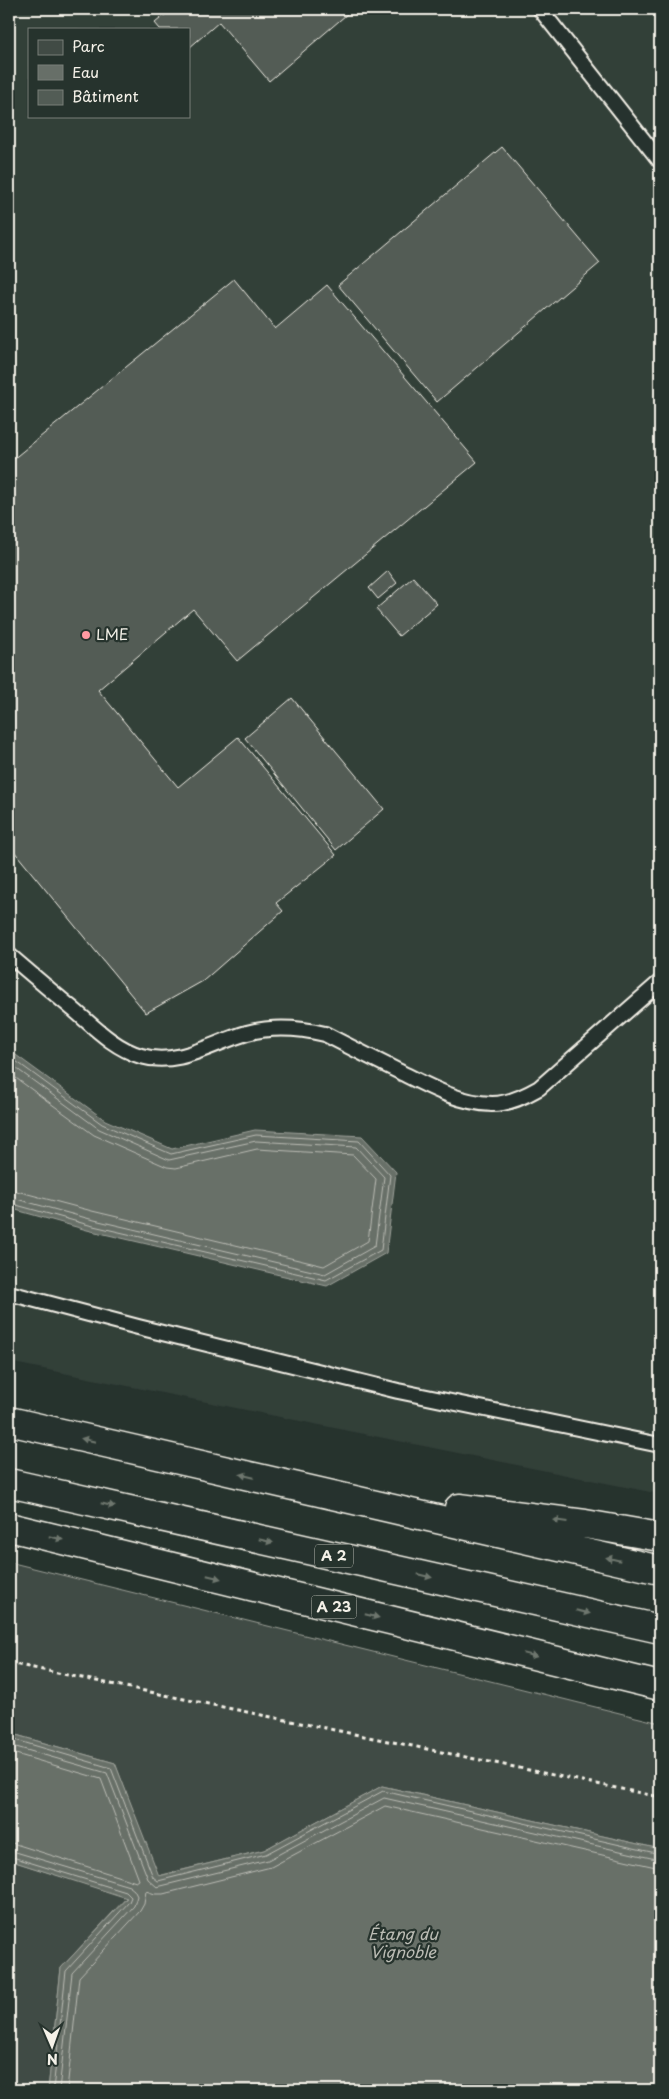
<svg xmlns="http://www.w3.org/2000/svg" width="669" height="2099" font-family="'Playpen Sans',sans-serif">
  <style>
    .built { fill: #333f39; fill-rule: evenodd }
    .green { fill: #414b45; stroke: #9a9e96 }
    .water { fill: #676f68; stroke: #9fa39b }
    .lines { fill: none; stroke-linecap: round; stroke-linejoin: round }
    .shore { stroke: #bcbdb5; stroke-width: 1 }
    .building { fill: #525c55; stroke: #f4f1e8 }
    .service-casing { stroke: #f4f1e8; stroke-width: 18 }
    .motorway-casing { stroke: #f4f1e8; stroke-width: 31 }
    .path { stroke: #f4f1e8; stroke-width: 3; stroke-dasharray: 4 4; stroke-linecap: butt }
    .service { stroke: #26332d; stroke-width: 14 }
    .motorway { stroke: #26332d; stroke-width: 28 }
    .oneway { fill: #6e766e }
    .poi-dot { fill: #ff9aa2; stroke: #26332d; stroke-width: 2 }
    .labels { text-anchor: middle; stroke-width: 4.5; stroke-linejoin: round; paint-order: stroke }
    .shield { fill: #26332d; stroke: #b6b8b0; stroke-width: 1 }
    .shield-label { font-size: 14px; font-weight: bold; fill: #f4f1e8 }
    .poi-label { font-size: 15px; fill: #f4f1e8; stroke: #26332d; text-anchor: start }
    .water-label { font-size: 16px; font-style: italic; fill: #bcbdb5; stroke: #26332d }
  </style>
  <rect width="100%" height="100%" fill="#26332d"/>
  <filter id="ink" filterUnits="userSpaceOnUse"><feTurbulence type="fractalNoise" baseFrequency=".02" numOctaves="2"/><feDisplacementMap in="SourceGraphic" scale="10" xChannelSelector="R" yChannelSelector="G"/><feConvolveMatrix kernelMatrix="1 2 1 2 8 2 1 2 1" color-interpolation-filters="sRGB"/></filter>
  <g filter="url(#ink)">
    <path class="built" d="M9,9H660V1494L9,1362ZM29,29H189V116H29Z"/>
    <path class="green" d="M9,1562L660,1723V1849L382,1786L264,1850L158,1876L115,1763L9,1733Z
      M9,1860L127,1897L61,1968L48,2090H9Z"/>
    <path class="water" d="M9,1050L105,1120L172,1149L255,1130L362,1136L396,1172L386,1253L327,1286L87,1230L9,1208Z
      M9,1733L115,1763L159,1876L264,1850L382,1786L660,1849V2090H48L61,1968L127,1898L9,1860Z"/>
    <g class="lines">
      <path class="shore" d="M9,1056L102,1124L171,1154L256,1135L359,1141L390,1175L381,1250L326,1280L89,1225L9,1203
        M9,1063L99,1129L169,1160L256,1141L356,1147L384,1177L375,1246L325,1274L90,1219L9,1197
        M9,1073L94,1135L167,1167L176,1168L257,1149L353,1155L376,1179L368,1241L324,1266L92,1211L9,1189
        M9,1738L111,1768L153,1877L158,1881L266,1854L383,1791L660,1854
        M9,1745L107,1773L148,1879L157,1887L268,1860L384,1798L660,1860
        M9,1752L101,1779L139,1880L136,1882L9,1842
        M9,1850L129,1886L134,1890L137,1896L134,1906L72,1973L59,2090
        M9,1856L126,1892L131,1897L129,1902L66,1971L53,2090
        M67,2090L79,1977L140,1911L144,1904L146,1891L155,1894H163L271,1867L385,1806L660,1868"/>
    </g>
    <path class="building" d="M172,9H353L269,81L219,22L189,48V29H160L155,23Z
      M502,147L600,263L437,402L338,285Z
      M234,279L275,329L327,285L477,462L237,661L193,609L98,690L178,787L238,737L336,855L276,903L283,911L203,981L146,1013L9,845V456L12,460Z
      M388,571L397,583L378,599L369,588Z
      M413,577L437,604L399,636L376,609Z
      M292,698L384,809L336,850L245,738Z"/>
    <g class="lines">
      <defs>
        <path id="service" d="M540,9L660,161
          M9,955C30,973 51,991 73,1009C94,1027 114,1048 141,1056C178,1067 212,1043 247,1033C273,1026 300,1028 325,1034C350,1047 374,1059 398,1071C428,1086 458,1103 492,1104C509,1104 525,1096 539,1088L660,982
          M9,1293L138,1327L398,1391L660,1445"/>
        <path id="motorway" d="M9,1421L660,1570
          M9,1483L660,1629
          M459,1508L585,1524L660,1537
          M9,1527L660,1686"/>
      </defs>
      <use href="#service" class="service-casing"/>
      <use href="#motorway" class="motorway-casing"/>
      <path class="path" d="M9,1663L660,1797"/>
      <use href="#service" class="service"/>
      <use href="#motorway" class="motorway"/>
    </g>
    <defs><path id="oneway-solid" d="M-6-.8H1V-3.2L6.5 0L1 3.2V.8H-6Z" transform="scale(1.25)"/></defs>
    <g class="oneway">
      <use href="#oneway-solid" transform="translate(88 1440) rotate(-167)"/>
      <use href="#oneway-solid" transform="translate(247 1476) rotate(-167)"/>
      <use href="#oneway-solid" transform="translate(108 1505) rotate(13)"/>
      <use href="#oneway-solid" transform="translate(560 1521) rotate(-173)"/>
      <use href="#oneway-solid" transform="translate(56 1538) rotate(14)"/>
      <use href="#oneway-solid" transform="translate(266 1541) rotate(13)"/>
      <use href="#oneway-solid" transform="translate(613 1559) rotate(-167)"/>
      <use href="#oneway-solid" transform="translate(425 1576) rotate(13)"/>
      <use href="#oneway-solid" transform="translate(214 1577) rotate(14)"/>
      <use href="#oneway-solid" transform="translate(583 1612) rotate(13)"/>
      <use href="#oneway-solid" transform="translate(372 1616) rotate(14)"/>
      <use href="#oneway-solid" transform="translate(530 1655) rotate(14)"/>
    </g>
  </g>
  <circle class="poi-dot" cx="86" cy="635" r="5"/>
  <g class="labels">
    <g class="shield">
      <rect x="315" y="1544.5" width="38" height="23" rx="4"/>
      <rect x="311.5" y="1595.5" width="45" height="23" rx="4"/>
    </g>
    <g class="shield-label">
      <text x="334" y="1561">A 2</text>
      <text x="334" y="1612">A 23</text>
    </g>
    <g class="poi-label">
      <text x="96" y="640">LME</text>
    </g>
    <g class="water-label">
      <text x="403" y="1940">Étang du<tspan x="403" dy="18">Vignoble</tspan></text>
    </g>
  </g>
  <rect width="669" height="2099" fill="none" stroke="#26332d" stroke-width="30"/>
  <rect x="15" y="15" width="639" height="2069" fill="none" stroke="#f4f1e8" stroke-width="2" filter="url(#ink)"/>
  <rect x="28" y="28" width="162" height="90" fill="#26332d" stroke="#787f78"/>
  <rect x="38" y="40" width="25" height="15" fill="#414b45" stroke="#787f78"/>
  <text x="72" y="52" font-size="15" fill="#f4f1e8">Parc</text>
  <rect x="38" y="65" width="25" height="15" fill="#676f68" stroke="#787f78"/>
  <text x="72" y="78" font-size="15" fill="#f4f1e8">Eau</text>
  <rect x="38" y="90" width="25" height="15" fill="#525c55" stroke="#787f78"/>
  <text x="72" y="102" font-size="15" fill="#f4f1e8">Bâtiment</text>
  <g transform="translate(52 2046) rotate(178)" stroke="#26332d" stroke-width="4" paint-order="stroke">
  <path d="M0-4L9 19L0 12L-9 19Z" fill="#f4f1e8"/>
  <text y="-8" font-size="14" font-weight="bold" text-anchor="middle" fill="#f4f1e8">N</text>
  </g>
</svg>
